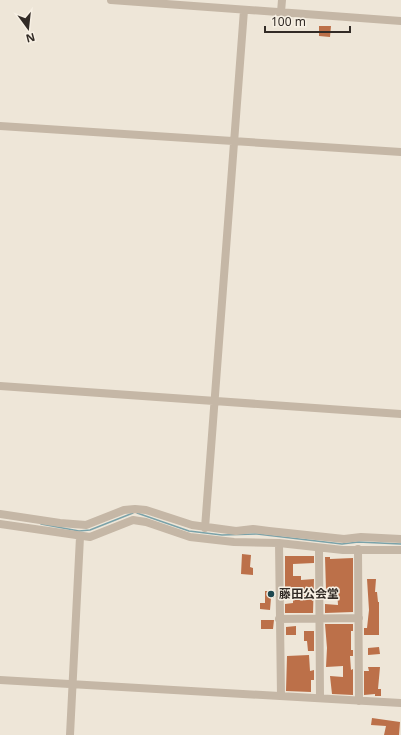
<svg xmlns="http://www.w3.org/2000/svg" width="401" height="735" font-family="'Noto Sans','Noto Sans JP',sans-serif">
  <style>
    .lines { fill: none; stroke-linecap: round; stroke-linejoin: round }
    .stream { stroke: #7aa2a9; stroke-width: 1.5 }
    .building { fill: #bc7049 }
    .minor { stroke: #c5b7a6; stroke-width: 8 }
    .poi-dot { fill: #1f484f; stroke: #f7f0e4; stroke-width: 1.5 }
    .labels { text-anchor: middle; stroke-width: 3; stroke-linejoin: round; paint-order: stroke }
    .poi-label { font-size: 12px; font-weight: bold; fill: #322b26; stroke: #f7f0e4; text-anchor: start }
  </style>
  <rect width="100%" height="100%" fill="#eee6d8"/>
  <g class="lines">
    <path class="stream" d="M137,513L189,531L222,535L257,534L342,544L358,542L401,544
      M41,524L79,531L90,530L133,513"/>
  </g>
  <path class="building" d="M319,26H331L330,37L319,36Z
    M242,554L251,555L250,567L253,568V575L241,574Z
    M285,556H314V563L293,564V576H301V580L314,579L313,613H285V604L293,603V594H285Z
    M325,557H330V559L353,558V612L325,613V604L338,605L337,589L326,590Z
    M367,579H376L375,592H377L378,602H379V635H364V628H367L369,610Z
    M265,591H274V598H271L270,610L260,609V603H265Z
    M261,620H274L273,629H261Z
    M325,624H353V631H351V650H353V656H350L351,670L353,669V695L332,694L330,676L343,677V666L326,667L327,648Z
    M296,626V635H286V627Z
    M304,631H314V651H308L307,641H304Z
    M379,647L380,654L368,655V648Z
    M309,655L310,671L314,670V680H311V692L286,691L287,656Z
    M368,667H380L378,689H381V696H375V694L364,695V671H369Z
    M372,718L400,722L399,735H384L386,726L371,725Z"/>
  <g class="lines">
    <path class="minor" d="M111,0L401,21
      M281,12L282,0
      M0,126L401,152
      M0,386L401,414
      M0,514L60,523L86,525L124,510L135,509L146,510L192,525L236,531L253,529L269,531L344,539L361,537L401,539
      M0,524L90,537L133,520L146,522L190,537L234,542L279,543
      M205,528L244,10
      M319,548L320,698
      M358,549L359,701
      M279,619L359,618
      M0,680L401,703
      M281,696L279,543L343,550H401
      M70,735L80,537"/>
  </g>
  <circle class="poi-dot" cx="271" cy="594" r="4"/>
  <g class="labels">
    <g class="poi-label">
      <text x="279" y="598">藤田公会堂</text>
    </g>
  </g>
  <g transform="translate(28 28) rotate(165)" stroke="#f7f0e4" stroke-width="3" paint-order="stroke">
  <path d="M0-3L7 15L0 10L-7 15Z" fill="#322b26"/>
  <text y="-6" font-size="11" font-weight="bold" text-anchor="middle" fill="#322b26">N</text>
  </g>
  <path d="M265 26v6h85v-6" fill="none" stroke="#322b26" stroke-width="2"/>
  <text x="271" y="26" font-size="12" fill="#322b26" stroke="#f7f0e4" stroke-width="3" paint-order="stroke">100 m</text>
</svg>
